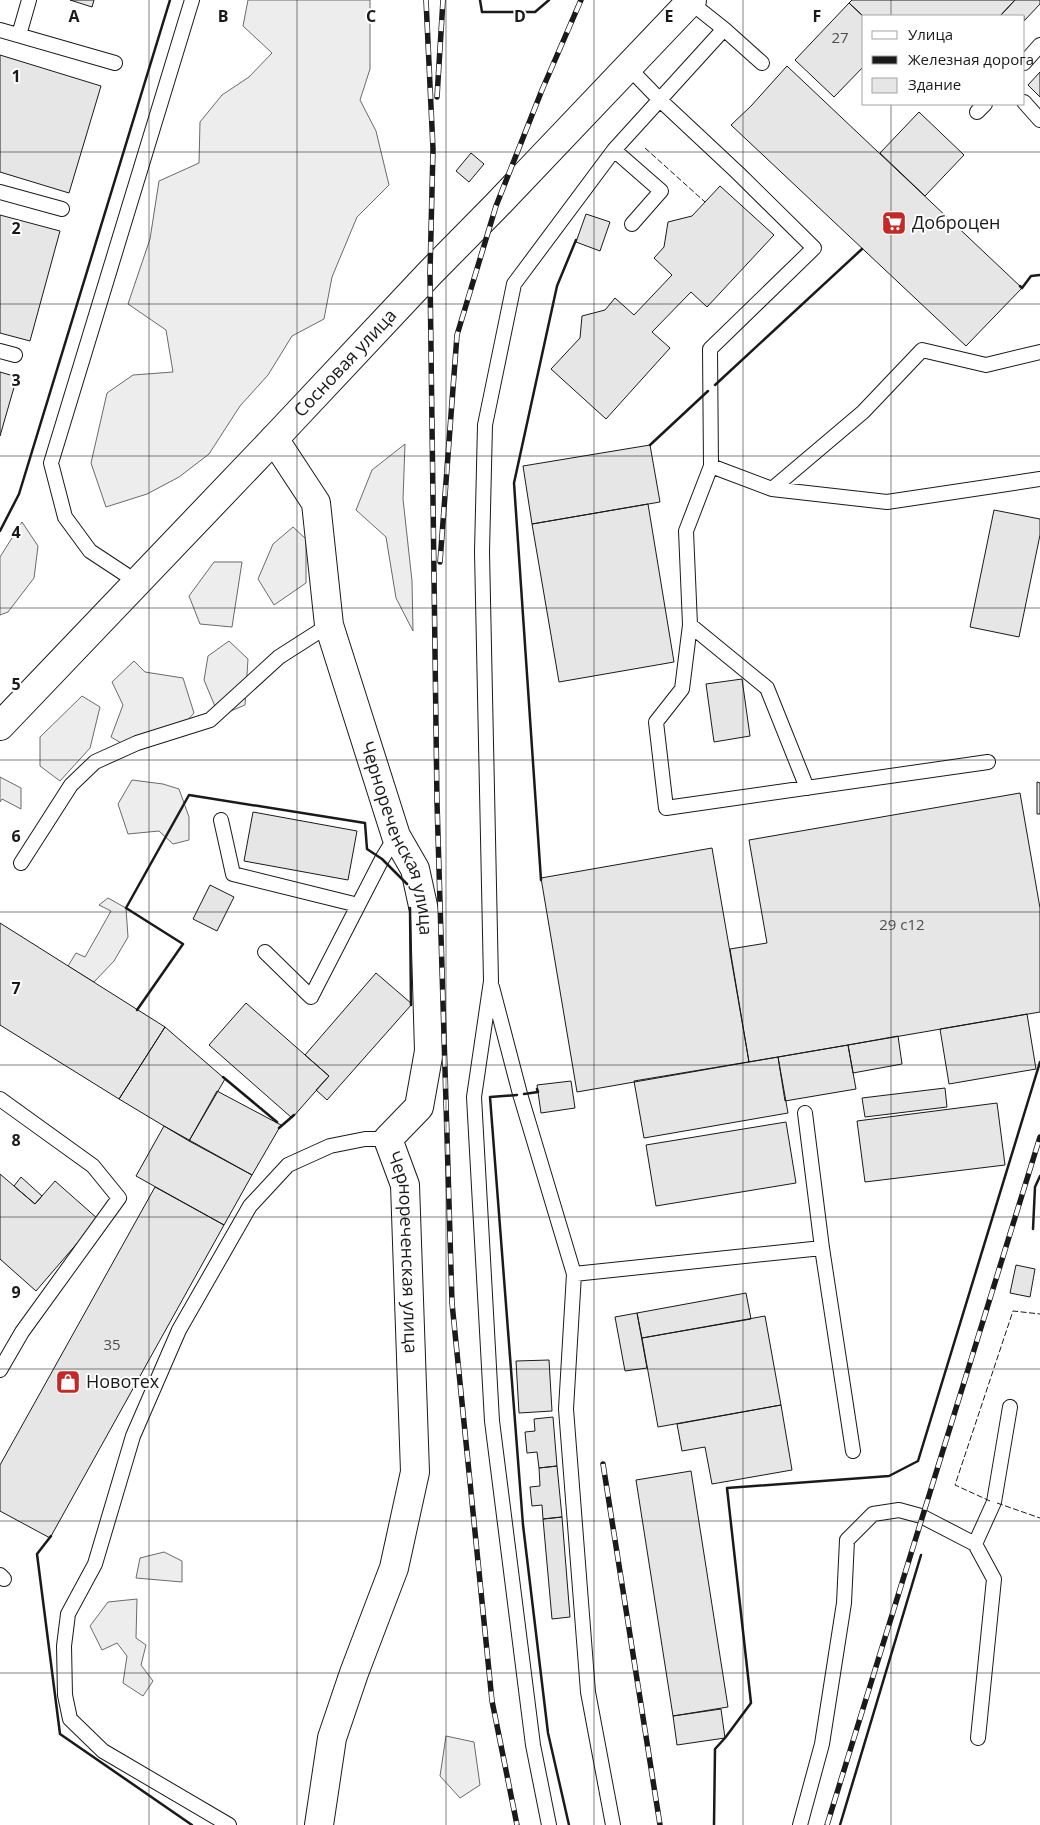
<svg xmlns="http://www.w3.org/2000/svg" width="1040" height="1825" font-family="'Open Sans',sans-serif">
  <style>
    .built { fill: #ededed; stroke: #6a6a6a }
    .building { fill: #e6e6e6; stroke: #1a1a1a }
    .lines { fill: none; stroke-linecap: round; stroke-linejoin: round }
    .lane-casing { stroke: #1a1a1a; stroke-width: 16 }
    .street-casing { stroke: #1a1a1a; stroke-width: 30 }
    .primary-casing { stroke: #1a1a1a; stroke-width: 30 }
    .lane { stroke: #fff; stroke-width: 14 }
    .street { stroke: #fff; stroke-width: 28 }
    .primary { stroke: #fff; stroke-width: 28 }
    .rail-casing { stroke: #1a1a1a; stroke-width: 5.5 }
    .rail { stroke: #fff; stroke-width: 4; stroke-dasharray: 11; stroke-linecap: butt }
    .fence { stroke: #1a1a1a; stroke-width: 1; stroke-dasharray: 6 2.5; stroke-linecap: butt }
    .wall { stroke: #1a1a1a; stroke-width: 2.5 }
    .grid { fill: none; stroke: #1a1a1a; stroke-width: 1; stroke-opacity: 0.55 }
    .labels { text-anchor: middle; stroke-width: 4; stroke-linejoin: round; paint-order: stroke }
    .number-label { font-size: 15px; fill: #4d4d4d }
    .poi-label { font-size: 18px; fill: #1a1a1a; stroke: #fff; text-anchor: start }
    .street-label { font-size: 18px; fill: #1a1a1a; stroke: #fff }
    .grid-label { font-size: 16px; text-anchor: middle; font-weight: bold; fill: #1a1a1a; stroke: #fff; stroke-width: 4; stroke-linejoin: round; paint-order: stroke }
  </style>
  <rect width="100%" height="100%" fill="#fff"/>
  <path class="built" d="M248,0H370V69L360,100L376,131L389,185L357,217L332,277L324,319L292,336L268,375L240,406L209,454L179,477L147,494L106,507L91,463L107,393L133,375L173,372L166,330L128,304L150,239L159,181L199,163L200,122L222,95L249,77L272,53L243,26Z
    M405,444L403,499L412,581L413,631L396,598L386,537L356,510L372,470Z
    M22,522L38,546L34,578L8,612L0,615V557Z
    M293,527L306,539V583L274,605L258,579L273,544Z
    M214,562H242L232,627L200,624L189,596Z
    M229,641L248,659L245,705L219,716L204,680L208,656Z
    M134,661L145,672L183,678L194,713L173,736L155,731L136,752L111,737L123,705L112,682Z
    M82,696L100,707L90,748L60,781L40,766V737Z
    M0,777L21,788V809L2,799L0,802Z
    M132,780L163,784L179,789L189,817V840L173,844L159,831L128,834L118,804Z
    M108,898L126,908L128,937L114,961L94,982L68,966L76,953L85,957L111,911L99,905Z
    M164,1552L182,1561V1582L136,1578L140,1558Z
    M137,1599L136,1638L146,1645L141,1665L153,1681L143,1696L123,1683L127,1656L117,1643L102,1650L90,1626L108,1602Z
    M446,1736L474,1742L480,1785L460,1798L440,1776Z"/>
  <path class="building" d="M70,0H94L92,7Z
    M852,0H1015L1000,16L864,17L849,3Z
    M1015,0H1040V4L1024,21V16H1000Z
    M849,3L864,17V66L834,97L795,60Z
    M0,55L101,86L69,193L0,172Z
    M787,66L1022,288L966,346L731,125L751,106Z
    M1040,72V97L1028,85Z
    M919,112L964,155L925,196L880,153Z
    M471,153L484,164L469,182L456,171Z
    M720,186L774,235L707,307L691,292L652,332L670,348L606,419L551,369L580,338L582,316L605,310L615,298L634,315L672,275L654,258L664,247L668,222L692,216Z
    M586,214L610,222L600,251L576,242Z
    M0,215L60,231L30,341L0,333Z
    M0,372L17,377L0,436Z
    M650,445L660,502L532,524L523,466Z
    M648,504L674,662L559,682L532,524Z
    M994,510L1040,519V535L1019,637L970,627Z
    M742,679L750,736L714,742L706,684Z
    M1037,782L1040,783V814H1037Z
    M1020,793L1040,908V1012L749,1062L730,949L767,943L749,840Z
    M253,812L357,831L348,880L244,861Z
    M712,848L749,1062L577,1092L541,878Z
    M210,885L234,897L217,931L193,919Z
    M0,923L165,1027L119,1099L0,1025Z
    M376,973L412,1004L327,1100L316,1090L329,1076L305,1055Z
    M246,1003L329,1076L292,1118L209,1045Z
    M1027,1014L1036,1069L949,1084L940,1029Z
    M165,1027L225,1079L189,1141L119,1099Z
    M898,1036L902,1064L853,1073L848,1045Z
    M848,1045L856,1089L785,1101L778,1057Z
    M778,1057L788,1113L644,1138L634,1081Z
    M571,1081L575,1108L541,1113L537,1085Z
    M945,1088L947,1107L865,1117L862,1098Z
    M217,1091L281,1125L252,1175L189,1141Z
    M997,1103L1005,1165L865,1182L857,1121Z
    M786,1122L796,1183L656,1206L646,1145Z
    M164,1126L252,1175L224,1225L136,1176Z
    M0,1174L35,1204L55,1181L98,1219L36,1291L0,1259Z
    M21,1177L42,1196L35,1204L14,1186Z
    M155,1187L224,1225L50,1538L0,1511V1465Z
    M1016,1265L1035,1269L1030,1297L1010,1293Z
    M746,1293L751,1319L642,1338L637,1313Z
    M637,1313L647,1368L625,1371L615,1317Z
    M765,1316L781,1405L658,1427L642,1338Z
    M549,1360L552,1411L519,1413L516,1361Z
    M781,1405L792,1470L712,1484L705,1447L682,1451L677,1424Z
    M553,1417L557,1466L539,1468L537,1452L527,1453L525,1432L535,1431L534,1419Z
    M557,1466L562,1517L543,1519L542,1505L532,1506L530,1487L540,1486L539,1468Z
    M691,1471L728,1707L673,1716L636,1480Z
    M562,1517L570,1617L552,1619L543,1519Z
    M721,1709L725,1738L677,1745L673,1716Z"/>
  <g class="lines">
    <defs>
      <path id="lane" d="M724,29L762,63
        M0,30L115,63
        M19,35L29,0
        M1024,63L1040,45
        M628,67L660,100L738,173L814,248L710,349L711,466L686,531L690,625L682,689L656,722L666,808L988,762
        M1024,102L1040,120
        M977,112L985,104
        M614,150L661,191L632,224
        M0,192L62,209
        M0,351L15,355
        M711,466L772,489L887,502L1040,479
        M772,489L863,412L922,350L986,365L1040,352
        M137,582L90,551L65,517L51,463L192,0
        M690,625L767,688L807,788
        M221,820L233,874L358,905
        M21,863L71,785L95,762L137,743L210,720L279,657L329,625
        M265,952L311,997L382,859L396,836
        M492,987L520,1094L574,1274L566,1409L588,1692L613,1825
        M0,1099L93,1166L119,1198L22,1332L0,1370
        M805,1113L822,1248L853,1451
        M574,1274L822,1248
        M975,1544L994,1502L1010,1407
        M0,1575L4,1579
        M229,1825L103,1751L70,1719L65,1695L64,1646L68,1614L95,1564L133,1436L179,1330L250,1206L288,1165L330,1146L365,1139H388
        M549,1825L533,1745L492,1421L474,1097L491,981L482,552L485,425L514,284L614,150L724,29L690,2
        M800,1825L822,1744L844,1603L847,1540L873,1514L899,1510L921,1516L975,1544L994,1579L978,1738"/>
      <g id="street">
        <path id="s1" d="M274,439L316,503L329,625L396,836L415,869L425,915L429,1051L419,1107L388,1139L405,1185L415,1472L394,1568L354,1673L332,1738L319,1825"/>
      </g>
      <g id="primary">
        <path id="s2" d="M0,726L274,439L430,273L496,206L692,0"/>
      </g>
    </defs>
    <use href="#lane" class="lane-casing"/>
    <use href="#street" class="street-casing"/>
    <use href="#primary" class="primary-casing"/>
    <use href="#lane" class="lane"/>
    <use href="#street" class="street"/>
    <use href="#primary" class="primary"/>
    <defs>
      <path id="rail" d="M426,0L433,149L430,273L437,802L452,1303L492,1701L517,1825
        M437,97L443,0
        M440,562L457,335L496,206L542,90L581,0
        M603,1464L660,1825
        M827,1825L1040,1137"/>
    </defs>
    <use href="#rail" class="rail-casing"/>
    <use href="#rail" class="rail"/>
    <path class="fence" d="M645,148L705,202
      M990,1501L955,1485L1013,1311L1040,1314
      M997,1503L1040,1518"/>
    <path class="wall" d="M480,0L482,12H535L549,0
      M1020,286L1022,288L1031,276L1040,275
      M715,385L862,249
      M650,445L708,391
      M0,531L19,494L170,0
      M541,880L514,483L557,286L576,240
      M410,908L411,1005
      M137,1010L183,944L126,908L189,795L365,823L367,849L382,859L407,884
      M223,1077L277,1122
      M524,1094L538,1092L537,1089
      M517,1095L490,1097L523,1525L548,1733L569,1825
      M279,1128L294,1115
      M1033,1229L1035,1187L1040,1176
      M51,1536L37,1554L60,1734L192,1825
      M714,1825L715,1749L725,1738L751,1703L727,1488L889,1476L918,1461L1040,1062
      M840,1825L921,1555"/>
  </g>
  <path class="grid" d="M149,0V1825M297,0V1825M446,0V1825M594,0V1825M743,0V1825M891,0V16M891,104V1825M0,152H1040M0,304H1040M0,456H1040M0,608H1040M0,760H1040M0,912H1040M0,1065H1040M0,1217H1040M0,1369H1040M0,1521H1040M0,1673H1040"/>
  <defs>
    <symbol id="supermarket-square" viewBox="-11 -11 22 22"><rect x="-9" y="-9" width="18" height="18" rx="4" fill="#c62828" stroke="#fff"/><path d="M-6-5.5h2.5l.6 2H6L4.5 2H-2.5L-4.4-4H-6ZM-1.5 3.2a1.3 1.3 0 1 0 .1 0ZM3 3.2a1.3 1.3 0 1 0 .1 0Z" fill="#fff"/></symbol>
    <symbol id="shop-square" viewBox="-11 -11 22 22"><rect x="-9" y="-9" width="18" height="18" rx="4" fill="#c62828" stroke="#fff"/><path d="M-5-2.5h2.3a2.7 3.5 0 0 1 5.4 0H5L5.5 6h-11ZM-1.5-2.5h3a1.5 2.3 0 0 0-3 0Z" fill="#fff"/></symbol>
  </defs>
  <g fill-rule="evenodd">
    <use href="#supermarket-square" x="880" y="209" width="28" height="28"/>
    <use href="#shop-square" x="54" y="1368" width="28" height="28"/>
  </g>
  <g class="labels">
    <g class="number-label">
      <text x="840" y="43">27</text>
      <text x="902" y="930">29 с12</text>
      <text x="112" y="1350">35</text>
    </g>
    <g class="poi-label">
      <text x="912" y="229">Доброцен</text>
      <text x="86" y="1388">Новотех</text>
    </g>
    <g class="street-label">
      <text dy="6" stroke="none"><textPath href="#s2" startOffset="501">Сосновая улица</textPath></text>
      <text dy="6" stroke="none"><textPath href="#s1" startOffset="424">Чернореченская улица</textPath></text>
      <text dy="6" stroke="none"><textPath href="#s1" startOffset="859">Чернореченская улица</textPath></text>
    </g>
  </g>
  <g class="grid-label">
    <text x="74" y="22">A</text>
    <text x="223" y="22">B</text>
    <text x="371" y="22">C</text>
    <text x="520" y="22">D</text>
    <text x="669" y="22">E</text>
    <text x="817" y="22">F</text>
    <text x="16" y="82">1</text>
    <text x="16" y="234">2</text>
    <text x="16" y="386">3</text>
    <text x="16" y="538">4</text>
    <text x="16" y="690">5</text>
    <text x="16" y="842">6</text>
    <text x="16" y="994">7</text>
    <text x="16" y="1146">8</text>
    <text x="16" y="1298">9</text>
  </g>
  <rect x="862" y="15" width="162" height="90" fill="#ffffff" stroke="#a3a3a3"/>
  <rect x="872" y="31" width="25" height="8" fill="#ffffff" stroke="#a3a3a3"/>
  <text x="908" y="40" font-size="15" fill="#1a1a1a">Улица</text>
  <rect x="872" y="56" width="25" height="8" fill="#1a1a1a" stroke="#a3a3a3"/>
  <text x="908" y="65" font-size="15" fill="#1a1a1a">Железная дорога</text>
  <rect x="872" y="78" width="25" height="15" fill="#e6e6e6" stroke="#a3a3a3"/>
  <text x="908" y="90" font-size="15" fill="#1a1a1a">Здание</text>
</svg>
